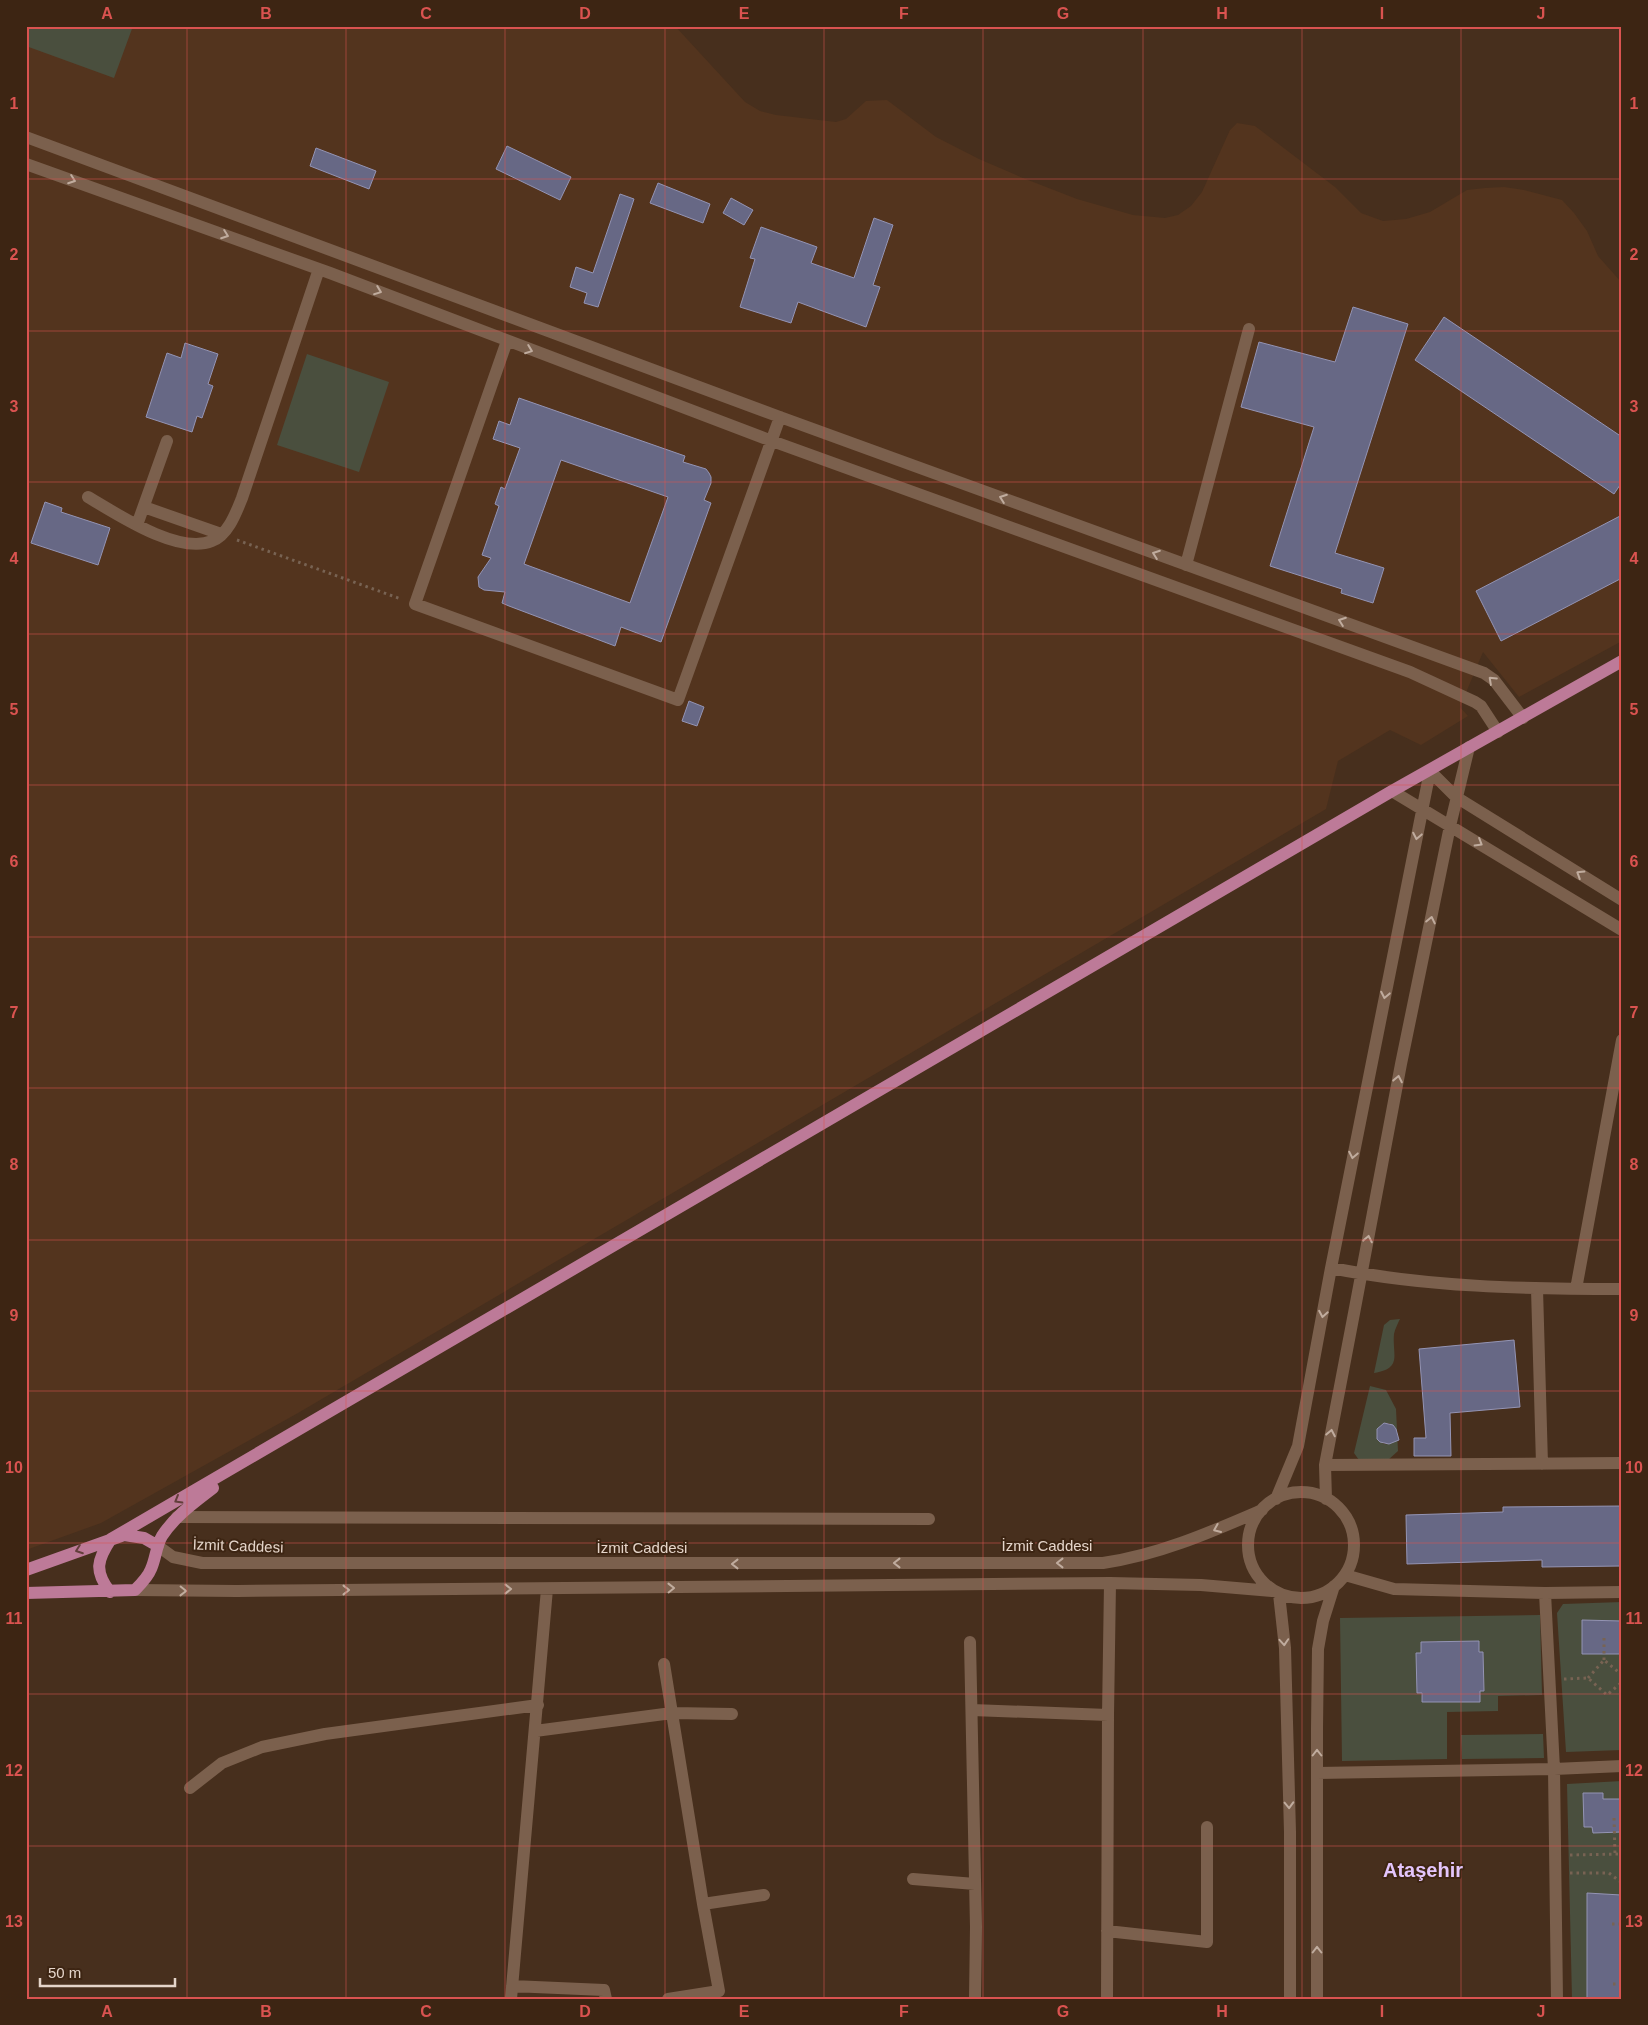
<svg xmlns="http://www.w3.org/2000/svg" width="1648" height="2025" font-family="Arial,sans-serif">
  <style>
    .built { fill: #53341e }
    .green { fill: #4a4f3e; fill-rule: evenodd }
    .building { fill: #676885; stroke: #9494b4; fill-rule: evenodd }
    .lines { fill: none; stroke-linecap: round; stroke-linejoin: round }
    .path { stroke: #786353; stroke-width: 3; stroke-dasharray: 2.5 4; stroke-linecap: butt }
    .minor { stroke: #7b604d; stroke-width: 12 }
    .major { stroke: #bd7a98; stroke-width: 12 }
    .oneway { stroke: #c0ac9e }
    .oneway2 { stroke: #633f3b }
    .grid { fill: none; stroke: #da5350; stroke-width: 1; stroke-opacity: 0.55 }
    .labels { text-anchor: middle; stroke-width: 4; stroke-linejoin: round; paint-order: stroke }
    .street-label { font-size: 15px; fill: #e5d5ca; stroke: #3d2513 }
    .district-label { font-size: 20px; font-weight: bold; fill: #e3c5fb; stroke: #3d2513 }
    .neatline { fill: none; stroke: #da5350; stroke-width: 2 }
    .grid-label { font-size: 16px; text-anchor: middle; font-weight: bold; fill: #da5350 }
  </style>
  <rect width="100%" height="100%" fill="#472f1d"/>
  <path class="built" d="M26,26H675L745,102L760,111L776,115L836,122L846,119L866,101L887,100L936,137L979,159L1023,178L1077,199L1133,215L1165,218L1178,215L1191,206L1202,192L1230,130L1237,123L1255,126L1335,187L1361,213L1383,221L1406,219L1430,212L1467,190L1485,188L1504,187L1524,190L1562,200L1574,213L1587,231L1598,256L1622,283V641L1519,697L1483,652L1460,707L1468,716L1421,745L1390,730L1338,761L1326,809L298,1413L101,1523L26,1550Z"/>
  <path class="green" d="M26,26H133L114,78L26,46Z
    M307,354L389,382L359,472L277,445Z
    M1400,1319C1398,1323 1395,1329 1394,1334C1392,1355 1403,1368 1374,1373L1384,1325L1390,1320Z
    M1370,1386L1386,1390L1396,1409L1398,1451L1388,1460H1359L1354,1453ZM1384,1423H1389L1396,1429V1438C1390,1446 1383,1446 1377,1439V1429Z
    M1622,1602V1750L1566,1752L1557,1613L1563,1604Z
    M1540,1615L1542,1695L1498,1696V1711L1447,1712V1759L1342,1761L1340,1618ZM1437,1641L1438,1649L1461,1648V1641H1479V1652L1483,1653L1484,1691H1480V1702H1422L1417,1653H1421V1642Z
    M1543,1734L1544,1758L1462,1759L1461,1735Z
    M1622,1781V1999H1572L1567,1784Z"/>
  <path class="building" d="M507,146L571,177L560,200L496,169Z
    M316,148L376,171L369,189L310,166Z
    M658,183L710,204L703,223L650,203Z
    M620,194L634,199L598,307L584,303L587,293L570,287L576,267L593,273Z
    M731,198L753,210L744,225L723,213Z
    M874,218L893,225L873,285L880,287L866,327L798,302L791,323L740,307L755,259L750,258L761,227L817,247L811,263L854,278Z
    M1353,307L1408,324L1335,553L1384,568L1373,603L1341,593L1342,589L1270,566L1314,427L1241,407L1259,342L1335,362Z
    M1444,317L1622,437V482L1614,494L1415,360Z
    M185,343L218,354L208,384L213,386L202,418L197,416L192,432L146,417L167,353L181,358Z
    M519,398L685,456L683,462L706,469L709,473L711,477V483L704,500L711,503L661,642L621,627L615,646L509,606L502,603L505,592L484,590L479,587L478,577L491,558L482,555L499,506L495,504L501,487L505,489L520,448L493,439L499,421L510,425ZM561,460L668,497L630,603L524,564Z
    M45,502L62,508L61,512L110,528L98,565L31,543Z
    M1622,515V578L1501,641L1476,591Z
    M689,701L704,707L697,726L682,721Z
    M1514,1340L1520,1407L1450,1413L1451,1456H1414V1438H1426L1419,1349Z
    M1384,1423L1393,1425L1396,1429L1399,1440L1389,1444L1380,1442L1377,1439V1429Z
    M1622,1506V1566L1542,1567V1560L1407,1564L1406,1515L1503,1512V1507Z
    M1582,1620L1622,1621V1654H1582Z
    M1479,1641V1652H1483L1484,1691H1480V1702H1422V1693H1417L1416,1653H1421V1642Z
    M1583,1793H1603V1799H1622V1832L1593,1833L1592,1827H1584Z
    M1587,1893L1621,1895L1622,1999H1587Z"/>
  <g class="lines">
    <path class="path" d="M237,540L401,599
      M1604,1638V1660
      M1588,1678L1604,1660L1622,1675
      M1564,1679L1588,1678L1607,1695L1622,1682
      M1614,1818L1615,1855
      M1570,1855L1622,1854
      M1570,1873H1609L1622,1883
      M1612,1924H1622
      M1613,1984H1622"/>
    <path class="minor" d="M26,137L780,417L1484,673L1494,680L1523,718
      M26,164L330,273L772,441L1410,672L1475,702L1481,706L1498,732
      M507,341L415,604L678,700L780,417
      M88,497C117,514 178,555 212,541C228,535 236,513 242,498L319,269
      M144,507L221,534
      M137,525L167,441
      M1186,565L1249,329
      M1430,771L1456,797L1622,900
      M1392,791L1622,930
      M1331,1268C1427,1287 1524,1289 1622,1289
      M1537,1289L1542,1464
      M1576,1289L1622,1040
      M1325,1465L1622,1463
      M1248 1545a53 53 0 1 1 106 0a53 53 0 1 1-106 0Z
      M1276,1499L1298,1446L1331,1268L1430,771
      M1326,1499L1325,1465L1355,1308L1401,1064L1450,826L1469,747
      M177,1517L929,1519
      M158,1546L173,1557L202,1563H1103C1159,1555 1211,1532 1262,1510
      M1345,1575L1394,1589L1545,1593L1622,1592
      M135,1590L237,1591L1110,1583L1201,1585L1272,1591
      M1279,1594L1285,1648L1290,1832V1999
      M970,1642L976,1927L975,1999
      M664,1664L703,1904L719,1991L668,1999
      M972,1710L1108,1715L1110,1583
      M535,1731L672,1713L732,1714
      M1317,1773L1554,1769L1545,1593
      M190,1788L222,1763L262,1747L325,1734L538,1705
      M913,1879L975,1884
      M703,1904L764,1895
      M1107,1931L1207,1942V1827
      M512,1986L604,1990L606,1999
      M511,1999L547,1589
      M1107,1999L1108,1715
      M1317,1999V1728L1318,1649L1323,1621L1334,1586
      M1557,1999L1554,1769L1622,1766"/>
    <path class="major" d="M26,1570L124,1535L144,1538L158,1546
      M110,1592C94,1571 97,1560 111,1539L1392,791L1622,661
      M26,1593L135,1590C141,1584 148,1577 151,1569C156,1558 156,1546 162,1536C175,1516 195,1502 213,1488"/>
  </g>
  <defs><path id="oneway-chevron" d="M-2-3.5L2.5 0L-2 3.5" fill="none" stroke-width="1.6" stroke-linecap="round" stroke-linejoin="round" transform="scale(1.25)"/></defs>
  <g class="oneway">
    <use href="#oneway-chevron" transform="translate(72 180) rotate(20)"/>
    <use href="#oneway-chevron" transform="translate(225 235) rotate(20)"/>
    <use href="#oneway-chevron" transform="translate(378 291) rotate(21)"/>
    <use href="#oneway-chevron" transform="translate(529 350) rotate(21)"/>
    <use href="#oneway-chevron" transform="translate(1003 498) rotate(-160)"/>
    <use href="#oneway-chevron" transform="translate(1156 554) rotate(-160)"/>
    <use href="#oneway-chevron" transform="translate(1342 621) rotate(-160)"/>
    <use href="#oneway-chevron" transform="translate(1492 680) rotate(-137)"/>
    <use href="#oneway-chevron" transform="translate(1417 836) rotate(101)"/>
    <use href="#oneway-chevron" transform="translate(1479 843) rotate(31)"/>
    <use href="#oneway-chevron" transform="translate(1580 874) rotate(-148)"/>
    <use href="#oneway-chevron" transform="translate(1431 920) rotate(-78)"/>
    <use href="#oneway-chevron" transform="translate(1385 995) rotate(101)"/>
    <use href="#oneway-chevron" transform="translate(1398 1079) rotate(-79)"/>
    <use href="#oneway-chevron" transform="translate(1353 1155) rotate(101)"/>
    <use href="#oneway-chevron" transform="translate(1368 1239) rotate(-79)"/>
    <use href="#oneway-chevron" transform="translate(1323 1314) rotate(100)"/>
    <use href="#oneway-chevron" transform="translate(1331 1433) rotate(-79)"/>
    <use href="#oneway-chevron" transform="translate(1217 1529) rotate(157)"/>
    <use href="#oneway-chevron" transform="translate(897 1563) rotate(180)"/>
    <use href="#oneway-chevron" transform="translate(1060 1563) rotate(180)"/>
    <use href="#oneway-chevron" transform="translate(735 1564) rotate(180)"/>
    <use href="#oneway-chevron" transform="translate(671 1588) rotate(-1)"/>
    <use href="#oneway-chevron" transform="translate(508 1589)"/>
    <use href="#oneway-chevron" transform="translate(346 1590)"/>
    <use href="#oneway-chevron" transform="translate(183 1591) rotate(1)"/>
    <use href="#oneway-chevron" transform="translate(1284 1642) rotate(86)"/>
    <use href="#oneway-chevron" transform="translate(1317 1753) rotate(-90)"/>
    <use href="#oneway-chevron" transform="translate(1289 1805) rotate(88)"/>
    <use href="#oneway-chevron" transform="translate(1317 1950) rotate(-90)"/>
  </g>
  <g class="oneway2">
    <use href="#oneway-chevron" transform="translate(178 1500) rotate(150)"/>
    <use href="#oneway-chevron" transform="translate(79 1550) rotate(160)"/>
  </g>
  <path class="grid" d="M187,26V1999M346,26V1999M505,26V1999M665,26V1999M824,26V1999M983,26V1999M1143,26V1999M1302,26V1999M1461,26V1999M26,179H1622M26,331H1622M26,482H1622M26,634H1622M26,785H1622M26,937H1622M26,1088H1622M26,1240H1622M26,1391H1622M26,1543H1622M26,1694H1622M26,1846H1622"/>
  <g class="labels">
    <g class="street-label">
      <text transform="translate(238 1546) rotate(2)" y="5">İzmit Caddesi</text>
      <text x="1047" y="1551">İzmit Caddesi</text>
      <text x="642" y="1553">İzmit Caddesi</text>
    </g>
    <g class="district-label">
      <text x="1423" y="1877">Ataşehir</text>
    </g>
  </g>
  <rect width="1648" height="2025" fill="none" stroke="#3d2513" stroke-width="55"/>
  <path d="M40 1978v8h135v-8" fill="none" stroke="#e5d5ca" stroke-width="2.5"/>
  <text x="48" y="1978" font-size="15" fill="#e5d5ca" stroke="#3d2513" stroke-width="4" paint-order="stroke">50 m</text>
  <rect x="28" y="28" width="1592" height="1970" class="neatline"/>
  <g class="grid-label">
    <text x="107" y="19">A</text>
    <text x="266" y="19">B</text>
    <text x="426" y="19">C</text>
    <text x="585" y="19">D</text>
    <text x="744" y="19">E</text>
    <text x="904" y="19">F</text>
    <text x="1063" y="19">G</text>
    <text x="1222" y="19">H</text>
    <text x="1382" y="19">I</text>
    <text x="1541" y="19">J</text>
    <text x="14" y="109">1</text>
    <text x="1634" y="109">1</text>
    <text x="14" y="260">2</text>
    <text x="1634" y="260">2</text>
    <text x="14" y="412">3</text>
    <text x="1634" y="412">3</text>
    <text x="14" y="564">4</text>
    <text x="1634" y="564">4</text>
    <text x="14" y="715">5</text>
    <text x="1634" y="715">5</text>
    <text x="14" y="867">6</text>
    <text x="1634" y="867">6</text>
    <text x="14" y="1018">7</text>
    <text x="1634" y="1018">7</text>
    <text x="14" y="1170">8</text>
    <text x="1634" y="1170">8</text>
    <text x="14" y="1321">9</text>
    <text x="1634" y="1321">9</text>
    <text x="14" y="1473">10</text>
    <text x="1634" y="1473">10</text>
    <text x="14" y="1624">11</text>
    <text x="1634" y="1624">11</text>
    <text x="14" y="1776">12</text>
    <text x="1634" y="1776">12</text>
    <text x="14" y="1927">13</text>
    <text x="1634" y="1927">13</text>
    <text x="107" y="2017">A</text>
    <text x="266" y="2017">B</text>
    <text x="426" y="2017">C</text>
    <text x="585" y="2017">D</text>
    <text x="744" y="2017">E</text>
    <text x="904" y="2017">F</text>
    <text x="1063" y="2017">G</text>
    <text x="1222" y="2017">H</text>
    <text x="1382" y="2017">I</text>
    <text x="1541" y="2017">J</text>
  </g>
</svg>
